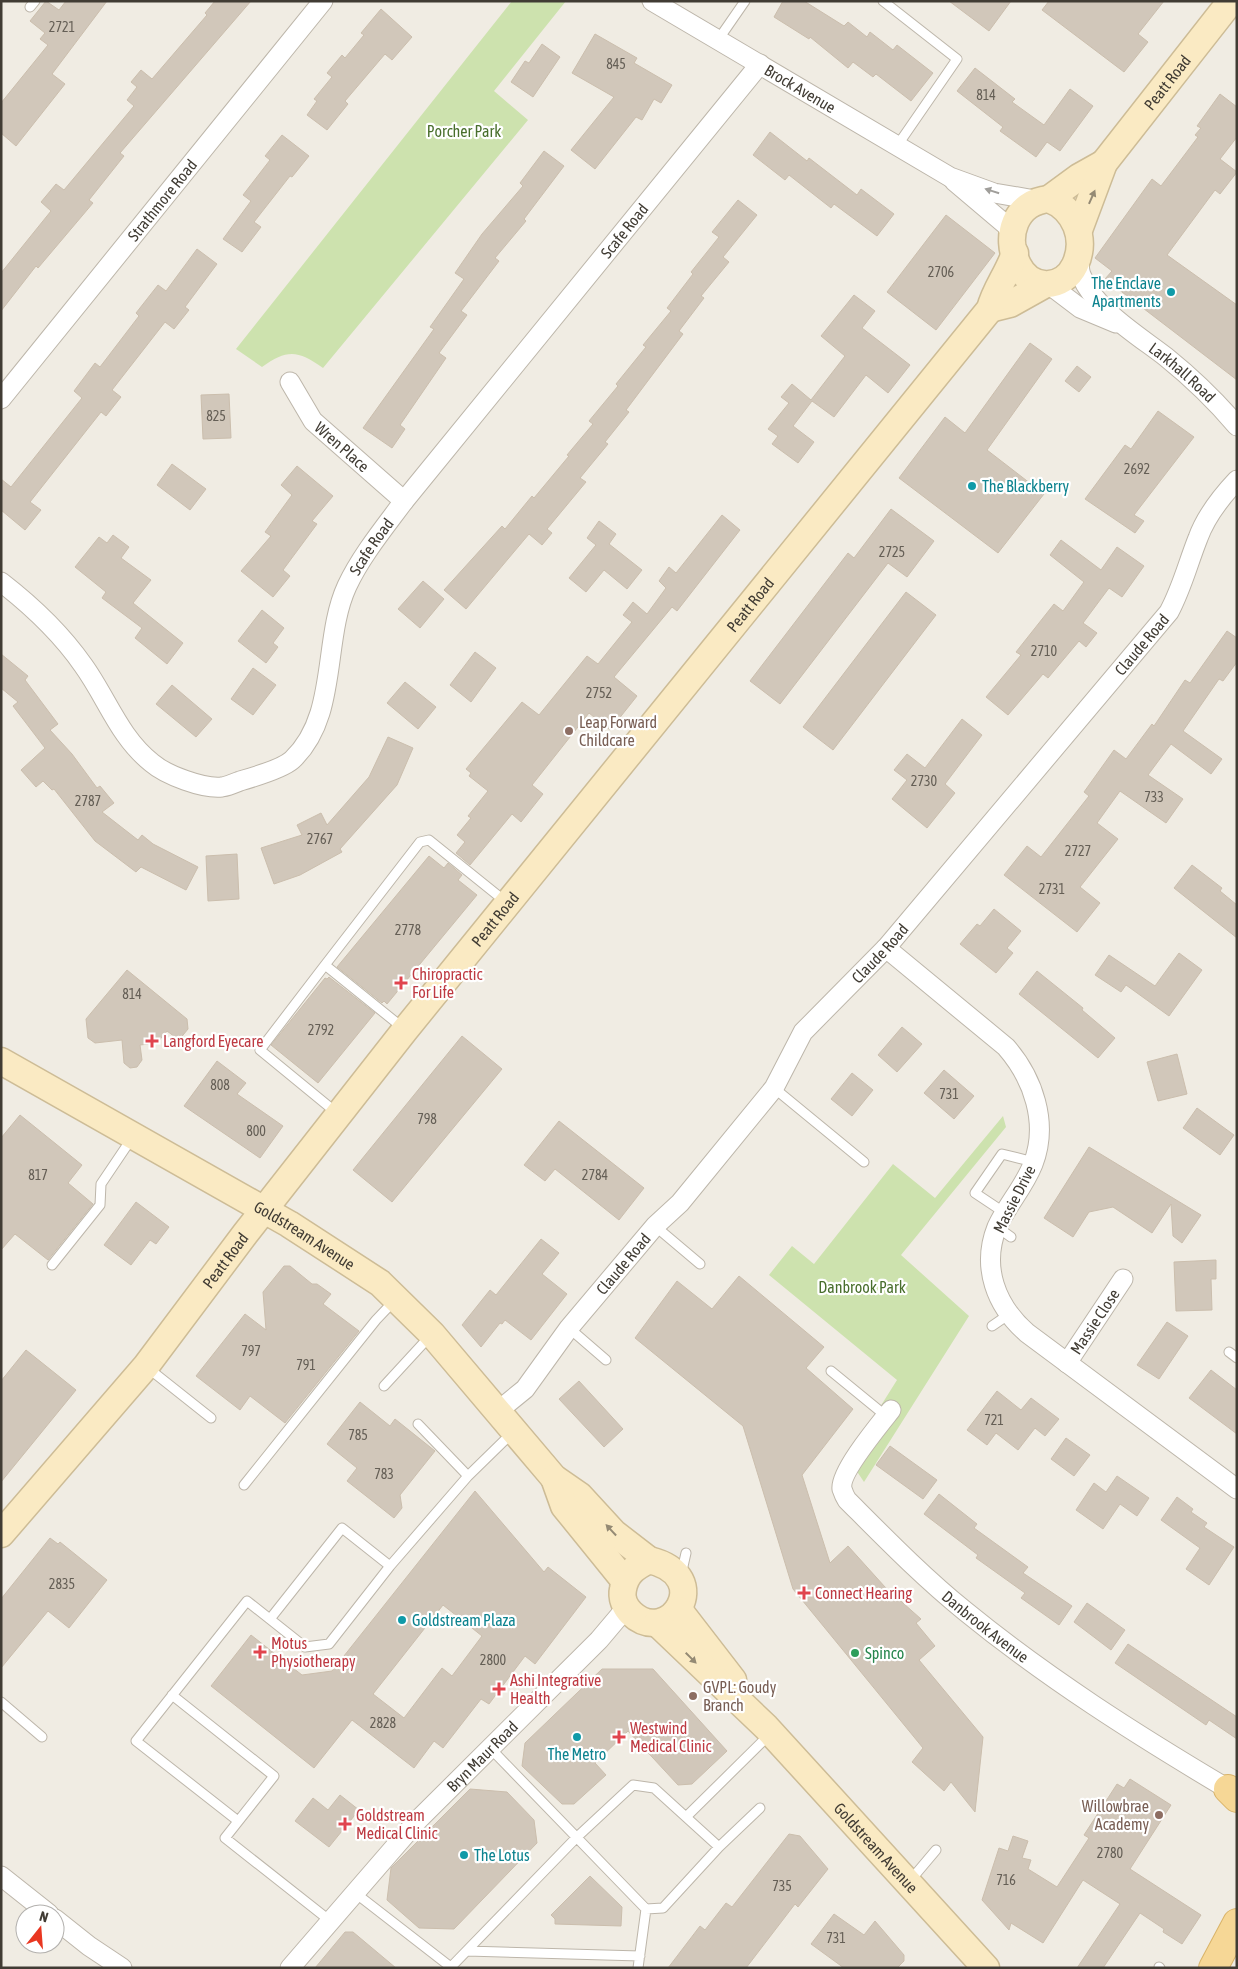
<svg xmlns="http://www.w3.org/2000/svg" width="1238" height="1969" font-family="'Asap Condensed',sans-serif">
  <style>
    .green { fill: #cde2ae }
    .building { fill: #d1c7ba; stroke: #cbbead; fill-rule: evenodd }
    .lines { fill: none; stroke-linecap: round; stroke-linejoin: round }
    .lane-casing { stroke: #bdb6aa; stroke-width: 11 }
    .street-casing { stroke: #bdb6aa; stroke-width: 21 }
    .secondary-casing { stroke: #cdbc96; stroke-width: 29 }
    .primary-casing { stroke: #d9b368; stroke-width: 30 }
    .lane { stroke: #fff; stroke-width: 9 }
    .street { stroke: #fff; stroke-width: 19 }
    .secondary { stroke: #faeac3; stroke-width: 26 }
    .primary { stroke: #f6d796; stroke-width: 28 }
    .oneway { fill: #a09e9a }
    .oneway2 { fill: #948a74 }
    .culture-dot { fill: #0f9aa8; stroke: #fff; stroke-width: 2 }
    .education-dot { fill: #8d6e63; stroke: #fff; stroke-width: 2 }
    .health-dot { fill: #e0444e; stroke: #fff; stroke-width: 2 }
    .leisure-dot { fill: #2e9e5b; stroke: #fff; stroke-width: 2 }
    .labels { text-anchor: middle; stroke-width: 4.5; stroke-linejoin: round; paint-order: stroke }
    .number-label { font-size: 14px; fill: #655f56 }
    .street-label { font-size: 16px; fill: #413c34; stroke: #fff }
    .park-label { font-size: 16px; fill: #486e2c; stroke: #fff }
    .culture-label { font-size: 16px; fill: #0d838f; stroke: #fff; text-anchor: start }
    .education-label { font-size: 16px; fill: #785e54; stroke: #fff; text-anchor: start }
    .health-label { font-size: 16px; fill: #be3a42; stroke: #fff; text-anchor: start }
    .leisure-label { font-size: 16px; fill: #27864d; stroke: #fff; text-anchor: start }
  </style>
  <rect width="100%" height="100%" fill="#f0ece3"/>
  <path class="green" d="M512,1H566L494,91L528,120L323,368C298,350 287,349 262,367L236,349Z
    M1003,1116L1006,1127L901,1255L969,1316L864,1482L848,1458L897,1380L769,1275L792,1246L814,1264L893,1164L935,1198Z"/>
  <path class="building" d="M46,1L59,10L66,1H107L52,74L65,84L16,146L1,133V103L48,45L40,39L45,33L30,21Z
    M215,1H251L120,153L124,156L89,200L93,203L38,268L36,266L1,311V273L51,211L41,202L56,184L64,190L134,106L127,100L137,87L131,82L141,70L152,79L207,15L205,13Z
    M783,1H804L844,26L848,22L867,37L870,32L893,50L897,45L933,73L911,101L876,74L873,77L853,62L848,68L810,37L809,39L774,17Z
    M949,1H1011L989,31Z
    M1049,1H1164L1138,34L1148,42L1124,72L1042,10Z
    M381,9L412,37L392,60L385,54L345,101L348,104L327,130L307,115L317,101L314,99L332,77L327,73L342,55L345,58L364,35L361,33Z
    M595,34L637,58L634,63L672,85L661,103L654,99L642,120L636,117L595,169L571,150L614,97L572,73Z
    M542,44L560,57L533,97L511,82L525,61L529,63Z
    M975,68L1015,99L1012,102L1044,125L1070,89L1093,106L1060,151L1047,142L1036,157L1000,131L1003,127L957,91Z
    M1220,94L1237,107V137L1220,159L1237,172L1220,194L1215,190L1167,255L1237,305V380L1105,279L1112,271L1095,258L1152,179L1161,186L1198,137L1195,135L1201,128L1197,126Z
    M770,132L807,161L809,158L857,195L861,189L894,214L877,236L834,204L831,208L789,175L785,180L753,155Z
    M282,135L309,156L292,177L290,176L254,222L261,227L242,252L223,239L251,201L243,195L270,160L265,156Z
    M544,151L564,166L524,219L526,221L495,258L499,261L461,311L467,315L439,353L446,358L400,425L405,429L392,448L363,428L434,329L430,327L464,279L455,273L482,234L523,186L520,183Z
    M738,200L757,215L723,257L729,262L701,296L704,298L679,331L683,334L626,410L629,412L605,442L608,444L580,478L586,482L547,529L552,533L542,545L529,534L466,609L444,590L502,526L505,529L532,496L534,498L569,456L567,455L593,424L589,421L618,386L616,384L646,347L643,345L671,311L667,308L693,274L691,272L719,237L712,232Z
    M946,215L995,253L936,330L887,292Z
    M197,249L217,264L185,307L189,310L174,329L165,322L112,390L121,397L106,416L101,412L30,502L41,510L25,530L1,510V479L11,487L82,398L74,391L95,363L100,367L139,316L136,313L158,285L166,291Z
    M854,295L875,311L862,328L910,365L888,393L866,375L834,417L812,401L793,426L814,442L798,463L772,444L778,436L768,429L789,403L781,397L792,384L811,400L845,356L821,336Z
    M1030,343L1052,359L987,450L1044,494L998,553L899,478L945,417L965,433Z
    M1077,366L1091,377L1079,392L1065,381Z
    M229,394L231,438L203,439L201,395Z
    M1158,411L1194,437L1134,515L1144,521L1135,533L1085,499L1125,445L1131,449Z
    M172,464L206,489L190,510L157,485Z
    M297,466L333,496L312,521L317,524L283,570L290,576L273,597L241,571L271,536L265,532L292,495L281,485Z
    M891,509L934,541L907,577L888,563L780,704L750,681L848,553L854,558Z
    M722,515L740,530L677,611L672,607L614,677L637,696L610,730L589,713L532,785L543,794L521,822L512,814L470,865L456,853L465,842L457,835L471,818L468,816L488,791L469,776L471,773L466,769L522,702L539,715L587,656L598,664L632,622L623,615L633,602L647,614L666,588L659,581L669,567L676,573Z
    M599,521L616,534L609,544L642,570L627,589L604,570L586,592L569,578L596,545L587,538Z
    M113,535L129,547L121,558L151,580L133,603L183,643L167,664L135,638L142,628L102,598L106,592L75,567L99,537L107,543Z
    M1061,540L1101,570L1117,547L1144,566L1122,597L1109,588L1083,623L1097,633L1086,647L1079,641L1048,678L1043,674L1008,715L986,697L1021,655L1016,652L1054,604L1063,611L1084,582L1050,555Z
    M423,581L444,599L420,628L398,609Z
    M906,592L936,615L833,750L803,727Z
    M262,610L284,628L273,643L278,647L266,663L238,641Z
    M1227,631L1237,638V662L1223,681L1219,679L1183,731L1222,759L1211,774L1171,744L1148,775L1183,799L1166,823L1120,791L1097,823L1118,839L1080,887L1100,903L1077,932L1004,875L1027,846L1041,857L1089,796L1084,792L1114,750L1126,759L1152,724L1154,726L1185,680L1190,683Z
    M475,652L496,668L471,702L450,685Z
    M1,654L28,676L25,680L58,724L50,730L72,754L97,788L100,786L114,803L102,812L138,840L142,835L153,844L198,867L186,890L141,867L136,872L95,841L54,789L52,790L43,781L36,787L21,770L45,748L13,706L18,702L1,688Z
    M253,668L276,685L253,715L231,699Z
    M405,682L436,707L418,729L387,703Z
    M172,685L212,719L196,737L156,704Z
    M962,719L982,735L945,784L955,793L927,828L892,799L907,780L894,770L907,754L925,768Z
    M388,737L413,748L397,785L340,849L342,852L300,875L274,884L261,848L302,835L297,825L321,813L327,825L369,777Z
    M237,854L239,899L208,901L206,856Z
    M429,856L444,868L448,863L462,875L458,880L477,895L387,1004L384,1001L382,1003L337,967Z
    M1192,865L1222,888L1220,891L1237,905V938L1174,888Z
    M994,909L1021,931L1007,948L1013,953L996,973L960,944L977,924L980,926Z
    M1179,953L1202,970L1169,1016L1126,985L1121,992L1095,975L1109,955L1155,986Z
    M127,970L187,1019L188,1029L179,1040L167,1031L157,1043L140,1045L142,1060L137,1067L130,1068L124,1063L122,1040L95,1043L88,1038L86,1019Z
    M1037,971L1083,1008L1082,1010L1115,1038L1098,1058L1019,994Z
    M329,977L375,1013L318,1083L271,1045L325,978L327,979Z
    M902,1027L922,1044L897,1072L878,1055Z
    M462,1036L502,1069L392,1202L353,1170Z
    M1177,1054L1187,1094L1158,1101L1147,1062Z
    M217,1061L246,1083L237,1094L283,1126L260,1158L184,1106Z
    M944,1070L974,1096L954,1119L924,1093Z
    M852,1073L873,1090L852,1116L831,1099Z
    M1197,1108L1234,1135L1220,1155L1183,1128Z
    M20,1115L82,1165L68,1183L93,1204L48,1260L15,1234L1,1250V1138Z
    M559,1121L644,1188L619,1220L555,1169L545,1181L524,1165Z
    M1089,1147L1201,1215L1182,1243L1173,1236L1171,1204L1152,1233L1113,1207L1089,1212L1073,1237L1044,1218Z
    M136,1202L169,1227L156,1244L150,1240L131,1265L104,1245Z
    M541,1239L559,1253L542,1274L567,1294L531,1340L505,1320L502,1324L500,1323L481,1347L462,1325L490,1290L496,1295Z
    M1216,1260V1279H1211L1212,1310L1176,1311L1174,1262Z
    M284,1266H290L312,1284H317L331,1294L323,1304L359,1331L285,1423L250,1396L240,1410L196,1376L245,1314L266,1330L263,1292Z
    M739,1276L824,1347L806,1368L853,1409L802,1475L830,1563L848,1546L885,1587L921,1619L916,1623L935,1646L919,1660L983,1737L975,1812L951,1782L944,1791L912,1762L923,1748L793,1589L743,1426L635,1338L677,1281L712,1309Z
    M1167,1322L1188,1336L1159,1379L1137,1365Z
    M26,1350L76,1390L1,1482V1381Z
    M1211,1370L1237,1390V1434L1189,1398Z
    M579,1381L623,1429L604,1447L559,1399Z
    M997,1391L1021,1410L1031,1398L1059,1419L1045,1436L1035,1428L1018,1450L996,1433L987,1445L967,1430Z
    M360,1402L390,1426L395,1419L435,1451L400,1495L402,1508L394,1518L347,1481L357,1468L327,1444Z
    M1066,1438L1090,1455L1074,1476L1051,1459Z
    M890,1446L937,1480L923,1499L876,1465Z
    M1117,1476L1149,1498L1137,1516L1120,1504L1103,1529L1076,1510L1094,1483L1106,1492Z
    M475,1491L544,1572L548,1567L586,1597L535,1664L525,1656L489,1704L481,1699L443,1748L434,1741L414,1768L352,1720L314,1768L211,1686L251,1635L302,1675L332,1671ZM443,1605L482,1636L452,1676L442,1668L404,1718L373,1694Z
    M939,1494L977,1524L974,1528L1028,1567L1023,1573L1072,1606L1059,1625L1021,1598L1025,1593L976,1558L978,1555L924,1514Z
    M1177,1497L1193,1509L1191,1512L1207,1523L1204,1527L1234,1547L1209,1585L1186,1569L1200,1548L1161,1520Z
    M50,1538L58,1544L60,1542L107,1580L69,1628L48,1611L1,1668V1599Z
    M1087,1603L1125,1630L1111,1650L1074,1622Z
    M1128,1644L1237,1717V1739L1209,1720L1206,1725L1115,1663Z
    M602,1669H653L727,1751L692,1784L678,1785L628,1731L595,1763L606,1775L574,1804H562L522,1766L525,1743Z
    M1130,1779L1171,1805L1130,1869L1201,1915L1182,1944L1163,1932L1164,1929L1140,1913L1103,1968H1077L1120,1904L1083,1880L1043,1943L1011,1923L1009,1930L982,1900L999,1848L1008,1851L1013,1836L1028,1841L1022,1858L1031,1860L1028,1869L1057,1887L1089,1838L1084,1835L1117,1784L1124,1788Z
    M470,1789L507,1792L534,1820L537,1843L454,1929L419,1928L387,1900L391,1868Z
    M340,1795L359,1810L329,1847L295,1821L313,1798L328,1810Z
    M789,1834L800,1836L828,1869L798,1907L795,1904L746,1968H668L700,1926L705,1930L726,1903L732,1907Z
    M590,1876L622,1907L621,1926L555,1924V1919L551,1915Z
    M834,1914L864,1935L875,1921L904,1955V1961L897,1968H844L811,1944Z
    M345,1932H353L396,1968H315Z"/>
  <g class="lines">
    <defs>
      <path id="lane" d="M883,1L957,59L897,146
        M30,7L35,1
        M718,40L745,1
        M325,965L260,1050L338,1114
        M403,1028L325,965L420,842L429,840L506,902
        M774,1088L864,1162
        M1005,1213L975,1193L1002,1154L1034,1162
        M655,1226L700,1264
        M997,1227L1011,1237
        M52,1265L100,1205L101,1184L132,1138
        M992,1326L1008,1315
        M569,1328L606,1360
        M1229,1352L1237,1358
        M148,1368L211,1418
        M831,1371L886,1416
        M384,1386L430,1336
        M418,1424L468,1476
        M244,1485L376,1320L395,1300
        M681,1575L686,1553
        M270,1619L342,1528L390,1566
        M172,1695L274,1776L225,1838L329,1920
        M1,1702L42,1737
        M686,1817L769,1735
        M238,1821L136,1741L247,1601L305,1647L329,1644L390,1566L468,1476L513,1432
        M719,1847L760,1808
        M909,1882L936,1850
        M354,1892L452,1968
        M467,1951L640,1956
        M451,1967L576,1838L633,1785L654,1788L719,1847L663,1908L646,1909L491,1749
        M1159,1967L1160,1968
        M638,1968L646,1909"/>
      <g id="street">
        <path id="s1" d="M652,1L950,177L994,193L1035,200"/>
        <path d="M954,181L1006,225L1013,236"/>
        <path id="s2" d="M1079,256C1079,262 1079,270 1081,275C1094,309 1139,336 1166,357C1192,378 1215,400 1237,426"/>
        <path d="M1051,286L1080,308L1116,323"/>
        <path id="s3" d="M290,382L313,421L404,501"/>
        <path id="s4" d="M1,399L323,1"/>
        <path id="s5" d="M1,582C32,606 60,632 83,665C107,698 119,737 152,763C166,775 203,789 222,787C228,786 235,783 240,781C254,777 282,769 292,760C339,716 322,640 347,586C361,556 384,528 404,501L760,64"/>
        <path d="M886,948L1006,1047C1033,1078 1049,1123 1033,1164C1024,1187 1007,1205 997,1227C981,1267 996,1306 1027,1333L1237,1489"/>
        <path id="s6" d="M1067,1363L1123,1279"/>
        <path id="s7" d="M891,1410C880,1424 839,1473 842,1489C843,1492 845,1497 847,1500C885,1538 923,1577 965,1611C1047,1678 1137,1735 1228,1789"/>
        <path id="s8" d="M498,1411L525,1389L569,1328L655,1226L680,1203L774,1088L803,1032L886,948L1169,612C1182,588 1188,563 1198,538C1206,516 1221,497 1237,480"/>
        <path d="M1,1876L49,1914"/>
        <path d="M55,1919L89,1946L122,1968"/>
        <path id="s9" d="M290,1968L418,1820L599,1640L626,1608"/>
      </g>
      <g id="secondary">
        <path d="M1049,199C1075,209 1087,239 1075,265C1063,290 1031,291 1018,265C1004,236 1015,202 1049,199Z"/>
        <path d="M1049,199L1079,177L1104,163"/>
        <path id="s10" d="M1079,230L1104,163L1231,1"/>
        <path d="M990,309L1010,304L1044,285"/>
        <path id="s11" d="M1,1061L289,1224L380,1283L432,1334L554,1478L580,1496L614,1533L649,1560"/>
        <path d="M554,1478L564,1506L624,1580"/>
        <path id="s12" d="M1,1534L146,1366L245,1234L405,1030L990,309C995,289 1008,274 1015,253"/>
        <path d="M649,1560C717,1576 669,1649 631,1613C625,1607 621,1598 623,1589C626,1573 635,1567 649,1560Z"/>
        <path d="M679,1610L733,1680"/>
        <path id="s13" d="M657,1623L766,1727L986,1968"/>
      </g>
      <path id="primary" d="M1228,1789L1237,1798
        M1213,1968L1237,1923"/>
    </defs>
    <use href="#lane" class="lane-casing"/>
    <use href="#street" class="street-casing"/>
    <use href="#secondary" class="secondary-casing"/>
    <use href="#primary" class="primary-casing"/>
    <use href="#lane" class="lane"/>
    <use href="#street" class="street"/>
    <use href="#secondary" class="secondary"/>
    <use href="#primary" class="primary"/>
  </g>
  <defs><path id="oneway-solid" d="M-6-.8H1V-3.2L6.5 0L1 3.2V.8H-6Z" transform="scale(1.25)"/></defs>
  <use class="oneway" href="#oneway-solid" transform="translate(992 191) rotate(-162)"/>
  <g class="oneway2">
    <use href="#oneway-solid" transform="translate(1092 197) rotate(-66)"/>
    <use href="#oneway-solid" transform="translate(611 1530) rotate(-133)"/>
    <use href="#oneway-solid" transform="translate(691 1658) rotate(45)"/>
  </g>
  <g class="culture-dot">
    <circle cx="1171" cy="292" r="5"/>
    <circle cx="972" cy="486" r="5"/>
    <circle cx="402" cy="1620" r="5"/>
    <circle cx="577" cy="1737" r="5"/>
    <circle cx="464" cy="1855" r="5"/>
  </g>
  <g class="education-dot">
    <circle cx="569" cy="731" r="5"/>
    <circle cx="693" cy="1696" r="5"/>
    <circle cx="1159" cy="1815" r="5"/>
  </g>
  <g class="health-dot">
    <path d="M398.5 975.5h5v5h5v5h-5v5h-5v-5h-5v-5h5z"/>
    <path d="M149.5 1033.5h5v5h5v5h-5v5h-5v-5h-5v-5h5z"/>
    <path d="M801.5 1585.5h5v5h5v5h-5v5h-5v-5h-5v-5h5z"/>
    <path d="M257.5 1644.5h5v5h5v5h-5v5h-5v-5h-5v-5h5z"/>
    <path d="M496.5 1681.5h5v5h5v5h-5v5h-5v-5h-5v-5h5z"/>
    <path d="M616.5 1729.5h5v5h5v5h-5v5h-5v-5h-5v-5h5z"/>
    <path d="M342.5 1816.5h5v5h5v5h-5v5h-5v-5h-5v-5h5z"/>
  </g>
  <circle class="leisure-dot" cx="855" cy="1653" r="5"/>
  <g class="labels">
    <g class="number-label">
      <text x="62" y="32">2721</text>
      <text x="616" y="69">845</text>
      <text x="986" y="100">814</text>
      <text x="941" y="277">2706</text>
      <text x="216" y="421">825</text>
      <text x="1137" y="474">2692</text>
      <text x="892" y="557">2725</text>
      <text x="1044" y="656">2710</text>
      <text x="599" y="698">2752</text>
      <text x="924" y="786">2730</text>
      <text x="1154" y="802">733</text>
      <text x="88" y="806">2787</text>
      <text x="320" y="844">2767</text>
      <text x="1078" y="856">2727</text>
      <text x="1052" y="894">2731</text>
      <text x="408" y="935">2778</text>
      <text x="132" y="999">814</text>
      <text x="321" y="1035">2792</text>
      <text x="220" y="1090">808</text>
      <text x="949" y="1099">731</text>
      <text x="427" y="1124">798</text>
      <text x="256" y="1136">800</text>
      <text x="38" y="1180">817</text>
      <text x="595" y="1180">2784</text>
      <text x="251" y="1356">797</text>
      <text x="306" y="1370">791</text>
      <text x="994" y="1425">721</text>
      <text x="358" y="1440">785</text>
      <text x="384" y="1479">783</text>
      <text x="62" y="1589">2835</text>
      <text x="493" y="1665">2800</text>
      <text x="383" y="1728">2828</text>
      <text x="1110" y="1858">2780</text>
      <text x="1006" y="1885">716</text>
      <text x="782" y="1891">735</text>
      <text x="836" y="1943">731</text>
    </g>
    <g class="street-label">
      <text dy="6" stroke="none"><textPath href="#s10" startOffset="174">Peatt Road</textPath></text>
      <text dy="6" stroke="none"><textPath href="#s1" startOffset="172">Brock Avenue</textPath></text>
      <text dy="6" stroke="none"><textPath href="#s4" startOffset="256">Strathmore Road</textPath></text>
      <text dy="6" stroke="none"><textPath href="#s5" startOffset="1025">Scafe Road</textPath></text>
      <text dy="6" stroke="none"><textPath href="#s2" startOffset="161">Larkhall Road</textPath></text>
      <text dy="6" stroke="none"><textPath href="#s3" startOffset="84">Wren Place</textPath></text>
      <text dy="6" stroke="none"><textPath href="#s5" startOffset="620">Scafe Road</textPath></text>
      <text dy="6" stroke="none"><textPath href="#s12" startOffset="1194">Peatt Road</textPath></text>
      <text dy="6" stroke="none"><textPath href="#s8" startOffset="1004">Claude Road</textPath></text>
      <text dy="6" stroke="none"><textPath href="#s12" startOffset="789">Peatt Road</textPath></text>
      <text dy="6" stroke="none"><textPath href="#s8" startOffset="599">Claude Road</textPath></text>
      <text transform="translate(1014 1199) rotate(-63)" y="6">Massie Drive</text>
      <text dy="6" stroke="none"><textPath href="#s11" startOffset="350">Goldstream Avenue</textPath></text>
      <text dy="6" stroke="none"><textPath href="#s12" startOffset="354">Peatt Road</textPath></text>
      <text dy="6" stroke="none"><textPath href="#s8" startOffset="194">Claude Road</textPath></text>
      <text dy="6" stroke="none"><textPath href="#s6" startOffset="50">Massie Close</textPath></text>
      <text dy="6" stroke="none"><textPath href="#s7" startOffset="294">Danbrook Avenue</textPath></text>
      <text dy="6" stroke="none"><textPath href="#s9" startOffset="286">Bryn Maur Road</textPath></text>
      <text dy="6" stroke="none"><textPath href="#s13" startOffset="314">Goldstream Avenue</textPath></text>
    </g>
    <g class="park-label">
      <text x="464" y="137">Porcher Park</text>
      <text x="862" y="1293">Danbrook Park</text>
    </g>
    <g class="culture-label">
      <text x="1161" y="289" text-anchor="end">The Enclave<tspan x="1161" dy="18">Apartments</tspan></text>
      <text x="982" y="492">The Blackberry</text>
      <text x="412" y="1626">Goldstream Plaza</text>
      <text x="577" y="1760" text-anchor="middle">The Metro</text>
      <text x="474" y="1861">The Lotus</text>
    </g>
    <g class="education-label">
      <text x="579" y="728">Leap Forward<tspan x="579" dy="18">Childcare</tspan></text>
      <text x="703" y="1693">GVPL: Goudy<tspan x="703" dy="18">Branch</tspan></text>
      <text x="1149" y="1812" text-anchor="end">Willowbrae<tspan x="1149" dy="18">Academy</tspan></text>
    </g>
    <g class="health-label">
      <text x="412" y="980">Chiropractic<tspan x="412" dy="18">For Life</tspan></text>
      <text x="163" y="1047">Langford Eyecare</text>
      <text x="815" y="1599">Connect Hearing</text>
      <text x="271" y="1649">Motus<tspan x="271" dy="18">Physiotherapy</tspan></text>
      <text x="510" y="1686">Ashi Integrative<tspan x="510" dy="18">Health</tspan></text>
      <text x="630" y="1734">Westwind<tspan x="630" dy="18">Medical Clinic</tspan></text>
      <text x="356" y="1821">Goldstream<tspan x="356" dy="18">Medical Clinic</tspan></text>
    </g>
    <g class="leisure-label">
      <text x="865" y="1659">Spinco</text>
    </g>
  </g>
  <rect width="1238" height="1969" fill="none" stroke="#413c34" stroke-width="5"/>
  <g transform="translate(40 1929) rotate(17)"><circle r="24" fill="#ffffff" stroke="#b3b1ae"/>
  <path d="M0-4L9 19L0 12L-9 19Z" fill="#e93721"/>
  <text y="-8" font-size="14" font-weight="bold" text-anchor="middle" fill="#413c34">N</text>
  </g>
</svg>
